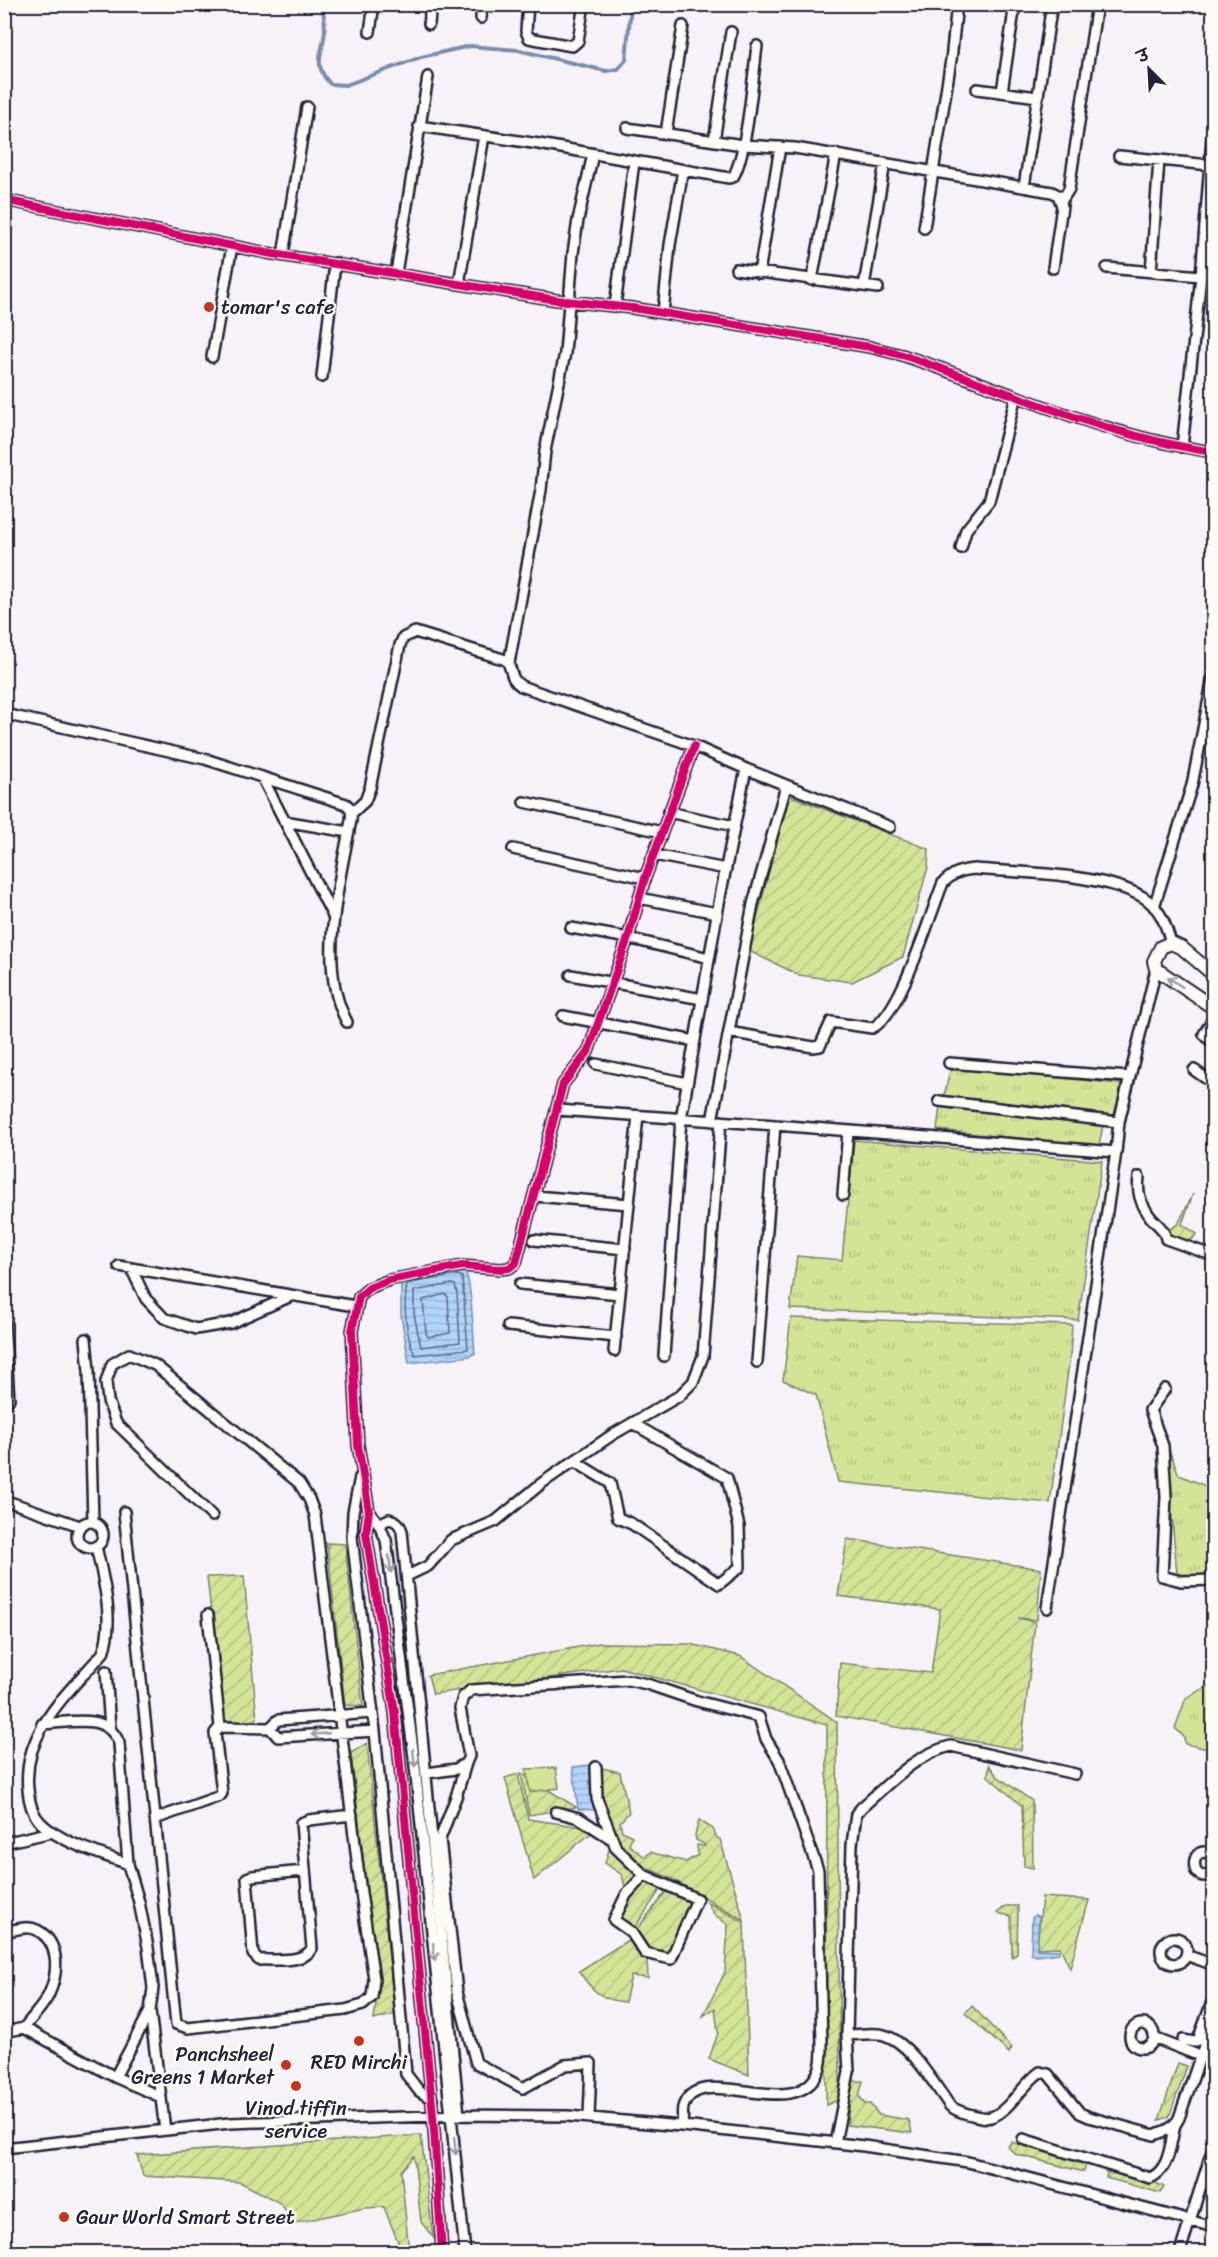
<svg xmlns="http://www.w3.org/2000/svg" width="1218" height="2257" font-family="Sriracha,'Playpen Sans Deva',sans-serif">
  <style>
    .grass { fill: url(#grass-tufts); stroke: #7a8369; stroke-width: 1.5 }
    .garden { fill: url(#garden-furrows); stroke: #7a8369; stroke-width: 1.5 }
    .pitch { fill: #d3e497; stroke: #7a8369; stroke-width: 1.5 }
    .water { fill: url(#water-rules); stroke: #788dae; stroke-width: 1.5 }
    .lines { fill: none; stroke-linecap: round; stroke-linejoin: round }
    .shore { stroke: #5b6a87; stroke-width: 1.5 }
    .stream { stroke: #788dae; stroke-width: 4 }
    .minor-casing { stroke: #22223b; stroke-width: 14 }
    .tertiary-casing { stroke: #22223b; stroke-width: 16 }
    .minor { stroke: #fdfcf7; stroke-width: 9 }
    .tertiary { stroke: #fdfcf7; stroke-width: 12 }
    .cycleway-casing { stroke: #fdfcf7; stroke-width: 11 }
    .cycleway { stroke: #d6006c; stroke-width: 8 }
    .oneway { stroke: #9a9aa2 }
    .poi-dot { fill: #c8321e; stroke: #fdfcf7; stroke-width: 2 }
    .labels { text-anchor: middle; stroke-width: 5; stroke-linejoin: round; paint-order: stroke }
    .poi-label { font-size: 20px; fill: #22223b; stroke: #fdfcf7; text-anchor: start }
  </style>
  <defs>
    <pattern id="grass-tufts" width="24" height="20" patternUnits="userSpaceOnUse" patternTransform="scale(1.5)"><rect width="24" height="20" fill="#d3e497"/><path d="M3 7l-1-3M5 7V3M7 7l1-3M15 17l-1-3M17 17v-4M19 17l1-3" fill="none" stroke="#b5c383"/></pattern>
    <pattern id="garden-furrows" width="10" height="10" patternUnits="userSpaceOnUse" patternTransform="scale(1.5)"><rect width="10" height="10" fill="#d3e497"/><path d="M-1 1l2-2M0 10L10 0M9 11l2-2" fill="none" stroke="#b5c383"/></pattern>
    <pattern id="water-rules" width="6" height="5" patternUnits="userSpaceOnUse" patternTransform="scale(1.5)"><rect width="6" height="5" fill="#b1d5fa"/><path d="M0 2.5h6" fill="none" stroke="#98b7d7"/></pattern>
  </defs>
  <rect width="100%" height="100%" fill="#f7f2f8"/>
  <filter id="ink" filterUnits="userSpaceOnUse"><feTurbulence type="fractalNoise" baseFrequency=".0167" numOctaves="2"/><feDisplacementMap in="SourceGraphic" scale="12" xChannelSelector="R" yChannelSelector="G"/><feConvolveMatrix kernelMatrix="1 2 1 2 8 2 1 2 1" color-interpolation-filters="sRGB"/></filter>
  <g filter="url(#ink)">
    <path class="grass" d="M959,1068L1121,1084L1116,1117L944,1096L950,1071Z
      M940,1106L1103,1125L1099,1146L937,1130Z
      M854,1140L1102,1161L1078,1320L790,1309L797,1256L842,1260Z
      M791,1318L1072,1325L1070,1356L1050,1503L838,1482L816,1395L783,1380Z
      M1165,1440L1179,1475L1213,1489V1576L1177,1574Z
      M1213,1683V1743L1208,1749L1185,1744L1184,1737L1175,1728L1186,1698Z"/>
    <path class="garden" d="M788,795L929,849L928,867L903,957L852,982L799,975L749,951Z
      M1193,1194L1182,1224L1197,1234L1188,1244L1169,1236L1170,1229L1178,1224Z
      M847,1539L1041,1569L1037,1620L1018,1618L1035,1622L1021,1750L836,1716L840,1663L931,1673L940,1609L838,1596Z
      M327,1543L345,1544L363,1706L345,1705Z
      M244,1576L257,1720L224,1724L207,1577Z
      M600,1643L690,1644L740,1656L837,1722L840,2099L826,2105L827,1725L621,1668L433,1694L428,1675Z
      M367,1743L395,2014L374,2020L378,1986L351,1753Z
      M989,1765L997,1776L1032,1801L1033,1868L1024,1866L1022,1806L988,1776Z
      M597,1767L620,1772L629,1812L620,1822L622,1831L632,1836L629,1845L645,1857L650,1852L686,1862L698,1855L697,1845L705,1846L704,1844L696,1840L695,1835L699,1820L713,1829L717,1838L720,1839L744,1920L674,1880L628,1859L615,1840L599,1797Z
      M521,1773L576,1807L529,1815Z
      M518,1774L528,1819L596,1829L534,1880L505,1778Z
      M610,1846L640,1876L626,1891L622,1875L605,1863Z
      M647,1879L662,1887L633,1930L617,1919L627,1899Z
      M668,1889L695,1899L669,1957L645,1950L634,1933Z
      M1042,1897L1089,1900L1070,1968L1060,1947L1037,1948Z
      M707,1902L744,1922L749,2075L709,2059L718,2033L715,2008L703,2016L725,1972L728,1925L714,1914Z
      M1006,1906H1018L1017,1954L1012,1957L1011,1916L997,1913Z
      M631,1938L647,1960L648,1978L631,1976L625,2002C601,2000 592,1991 579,1971Z
      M972,2006L1012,2048L1009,2053L965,2013Z
      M1178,2063L1187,2066L1169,2117L1159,2120Z
      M852,2081H863L859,2096L865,2104H870L879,2115L909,2120L912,2133L847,2125Z
      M421,2135L433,2237L421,2222L414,2156L401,2171L409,2252H402L384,2207L365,2208L295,2223L280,2203L240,2182L143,2176L137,2155Z
      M1011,2142L1086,2163L1084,2172L1015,2154L1008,2147Z
      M1113,2170L1152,2181L1164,2187L1160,2193L1106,2178L1107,2172Z"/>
    <path class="pitch" d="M556,1768L559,1788L530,1792L526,1769Z"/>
    <path class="water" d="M463,1268C472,1276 473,1337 475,1353L470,1356L409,1363L401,1315V1282Z
      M590,1765L595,1810L578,1809L573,1767Z
      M1035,1915L1039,1917L1037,1949L1059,1950V1953L1037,1956L1031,1954L1032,1918Z"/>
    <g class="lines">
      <path class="shore" d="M458,1275L462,1277L468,1349L415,1355C406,1336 403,1306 407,1285L410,1283Z
        M452,1284L455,1285L457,1293L460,1342L421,1347L414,1314V1291Z
        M445,1294L448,1297L450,1333L428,1337L426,1333L423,1300Z"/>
      <path class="stream" d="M322,4C323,12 325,21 325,29C324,53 311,62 330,84L346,85L421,57L470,46L518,50L606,71L618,69L626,60L631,4"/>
      <defs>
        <path id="minor" d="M528,4L526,31L529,38L572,46L578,41L584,4
          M481,18L482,4
          M429,24L431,4
          M370,32L374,4
          M977,89L1038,97
          M1002,92L1015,4
          M419,126L539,144L729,178L733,177C747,154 753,76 757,46
          M627,128L743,145L795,148L1052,192L1058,195L1062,206L1053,268
          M666,133L683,26
          M714,141L731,32
          M1119,156L1210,165
          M1024,187L1052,4
          M4,200L267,253L557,300L632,308L870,347L902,355C1004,389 1106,437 1214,452
          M1062,200L1069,189L1097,4
          M924,228L951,60L957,4
          M283,255L307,107
          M1107,268L1201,276
          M736,269L878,288
          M1151,272L1159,160
          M396,273L428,77
          M759,273L780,147
          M812,280L836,154
          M459,284L484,136
          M864,286L885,163
          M615,306L634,162
          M663,313L670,245L683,170
          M212,357L232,246
          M322,377L335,263
          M1182,447L1201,276L1214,113
          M961,548L966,530L989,501L1016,396
          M509,663L541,490L545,451L565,353L573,253L578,220L593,154
          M4,714L205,759L346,804C352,809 352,813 351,820C340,880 316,966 347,1022
          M262,777L334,918
          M524,802L662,832
          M668,812L734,826
          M352,813L365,801L370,788L400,645L403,638L415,632L506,660C514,670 508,677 521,686L694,746L746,769L890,827
          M284,821L349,832
          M513,849L645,878
          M654,855L726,869
          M639,898L717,913
          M1154,907L1192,785L1214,673
          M571,928L628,938L709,958
          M571,975L702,999
          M563,1016L695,1041
          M1214,1017L1204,1034L1214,1044
          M729,1032L813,1047L820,1046L831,1022L872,1028C901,1015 930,914 943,883C953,873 961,870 975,869C1022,873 1102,873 1143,897C1160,907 1166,925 1171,943
          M949,1063L1129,1077
          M596,1064L687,1083
          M1194,1070L1214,1084
          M939,1101L1119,1122
          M558,1110L775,1125L1116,1152
          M712,1121L753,904L786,786
          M1139,1177C1137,1192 1140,1202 1149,1215C1155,1224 1164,1227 1166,1239L1214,1256
          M843,1195L848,1131
          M535,1196L629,1204
          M534,1240L625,1249
          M119,1266L355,1306
          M131,1268L146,1299L164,1318L196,1329L231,1323L291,1296
          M520,1284L620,1294
          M4,1322L9,1399L4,1406
          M508,1326L616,1337
          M86,1339L89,1371L93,1522
          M614,1351L638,1116
          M664,1356L681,1119L721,892L746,769
          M757,1362L775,1125
          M1165,1389L1150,1410L1163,1446L1166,1497L1162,1576L1181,1581L1214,1580
          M574,1461L610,1483L618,1518L632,1524L719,1584L740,1567L739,1526L727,1478L632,1423
          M360,1477L353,1512L352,1537L375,1731L406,2074L419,2091L432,2099
          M4,1500L80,1526
          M369,1511L379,1524L386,1540L414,1757L465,2252
          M124,1512L176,2024L188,2028L345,2010L363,2005L372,1997L374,1979L361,1893L315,1515L309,1499L299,1483L155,1365L129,1354L112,1364L106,1382L108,1401L116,1423L212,1516
          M77 1535a13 13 0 1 1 26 0a13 13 0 1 1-26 0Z
          M379,1524L389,1519C397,1521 399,1523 402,1531L459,2115
          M96,1546C103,1579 115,1620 103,1653C68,1693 22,1732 28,1789C29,1802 32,1814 41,1823C61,1843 102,1854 128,1864
          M407,1576L428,1566L451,1540L496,1521L542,1483L612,1435L679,1396L693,1382L703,1356L721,1121
          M1047,1608L1116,1152L1119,1122L1156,969
          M208,1615L220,1727
          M106,1671L110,1728
          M42,1724C70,1723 106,1711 119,1743L128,1864L139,1902L148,1947L153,1988L150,2011L115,2077
          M270,1728L278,1737L375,1731
          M466,1763L456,1797L440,1839L457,1992L476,2063L523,2088L565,2065L591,2063L589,2118
          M596,1767L597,1799L616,1848L644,1875L697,1899L671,1959L645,1953L631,1932L614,1920L626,1895L644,1875
          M427,1773L456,1769L466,1763L469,1756L460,1708L463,1697L471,1690L628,1680L647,1684L697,1701L759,1717L766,1739L779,1760L818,1870L822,2047C822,2054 822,2064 819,2070C797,2127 698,2058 683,2107C682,2112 683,2120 682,2126
          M556,1812L579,1818L610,1838
          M155,1819L220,1796L222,1793L215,1733L220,1727L270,1728L278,1720L372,1713
          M4,1843L52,1832
          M1214,1857C1188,1836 1188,1892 1214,1871
          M304,1871L252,1876L247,1878L253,1954L259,1960C274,1959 304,1964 312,1948L301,1823L309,1820L352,1815
          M4,1932C15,1930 27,1925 37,1930C61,1943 58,1974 49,1994C44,2006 32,2017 24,2028
          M1161 1951a13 13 0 1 1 26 0a13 13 0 1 1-26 0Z
          M1186,1955L1214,1965
          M150,2011L165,2130
          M1130 2036a12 12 0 1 1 24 0a12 12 0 1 1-24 0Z
          M4,2032L24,2028L115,2077L161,2097
          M847,2035C858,2035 873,2032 884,2035C910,2042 934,2084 950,2106C957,2111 963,2113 972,2115C978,2116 985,2119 991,2117C1008,2112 1024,2083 1040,2072L1048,2074L1080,2113L1089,2117L1154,2135L1167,2130L1175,2125L1179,2118L1214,2017
          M1154,2038L1200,2056
          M1183,2040L1194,2042L1198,2040L1214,1997
          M1023,2139L1150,2178C1170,2170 1170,2144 1175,2125
          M835,2143L849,2072L847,2035L852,1845L856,1814L862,1807C889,1784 915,1754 951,1746L1075,1774
          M4,2148L230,2123L459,2115L568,2116L692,2127L864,2146L968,2162L1214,2227
          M442,2252L433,2115L395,1712L366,1533L369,1511L358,1445L352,1331L359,1297L369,1288L389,1280L462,1266L501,1269L509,1268L516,1263L563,1084L588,1052L628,938L645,878L694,746
          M1180,2252L1214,2145"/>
        <path id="tertiary" d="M1214,975L1182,948L1171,943L1161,947L1154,961L1156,969L1214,1008"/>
      </defs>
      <use href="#minor" class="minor-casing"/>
      <use href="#tertiary" class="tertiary-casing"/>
      <use href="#minor" class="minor"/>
      <use href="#tertiary" class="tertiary"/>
      <defs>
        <path id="cycleway" d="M4,200L267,253L557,300L632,308L870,347L902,355C1004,389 1106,437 1214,452
          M442,2252L433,2115L395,1712L366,1533L369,1511L358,1445L352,1331L359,1297L369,1288L389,1280L462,1266L501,1269L509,1268L516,1263L563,1084L588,1052L628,938L645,878L694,746"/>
      </defs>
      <use href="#cycleway" class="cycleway-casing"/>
      <use href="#cycleway" class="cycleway"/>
    </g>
    <defs><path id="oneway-shaft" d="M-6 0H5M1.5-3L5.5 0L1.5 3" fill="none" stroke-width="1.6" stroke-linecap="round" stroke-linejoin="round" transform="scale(1.5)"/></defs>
    <g class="oneway">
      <use href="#oneway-shaft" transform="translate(1175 982) rotate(-146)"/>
      <use href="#oneway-shaft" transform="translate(390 1564) rotate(83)"/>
      <use href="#oneway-shaft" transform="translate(320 1734) rotate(175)"/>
      <use href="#oneway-shaft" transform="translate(414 1758) rotate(83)"/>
      <use href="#oneway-shaft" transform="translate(434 1952) rotate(84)"/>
      <use href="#oneway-shaft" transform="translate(455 2146) rotate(84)"/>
    </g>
  </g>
  <g class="poi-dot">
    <circle cx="209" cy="307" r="6"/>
    <circle cx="359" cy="2041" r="6"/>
    <circle cx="286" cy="2065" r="6"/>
    <circle cx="296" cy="2086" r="6"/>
    <circle cx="64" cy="2217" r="6"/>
  </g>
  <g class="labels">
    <g class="poi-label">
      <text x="221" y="314">tomar's cafe</text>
      <text x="274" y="2061" text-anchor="end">Panchsheel<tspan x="274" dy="23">Greens 1 Market</tspan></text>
      <text x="359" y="2069" text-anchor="middle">RED Mirchi</text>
      <text x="296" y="2115" text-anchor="middle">Vinod tiffin<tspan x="296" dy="23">service</tspan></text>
      <text x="76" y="2224">Gaur World Smart Street</text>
    </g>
  </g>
  <rect width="1218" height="2257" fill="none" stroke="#fdfcf7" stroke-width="24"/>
  <rect x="12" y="12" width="1194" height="2233" fill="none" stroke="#22223b" stroke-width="2" filter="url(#ink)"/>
  <g transform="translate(1149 69) rotate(336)" stroke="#fdfcf7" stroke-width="4.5" paint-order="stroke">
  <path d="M0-4.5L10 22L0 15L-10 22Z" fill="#22223b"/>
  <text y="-9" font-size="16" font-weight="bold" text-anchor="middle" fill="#22223b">उ</text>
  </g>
</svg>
